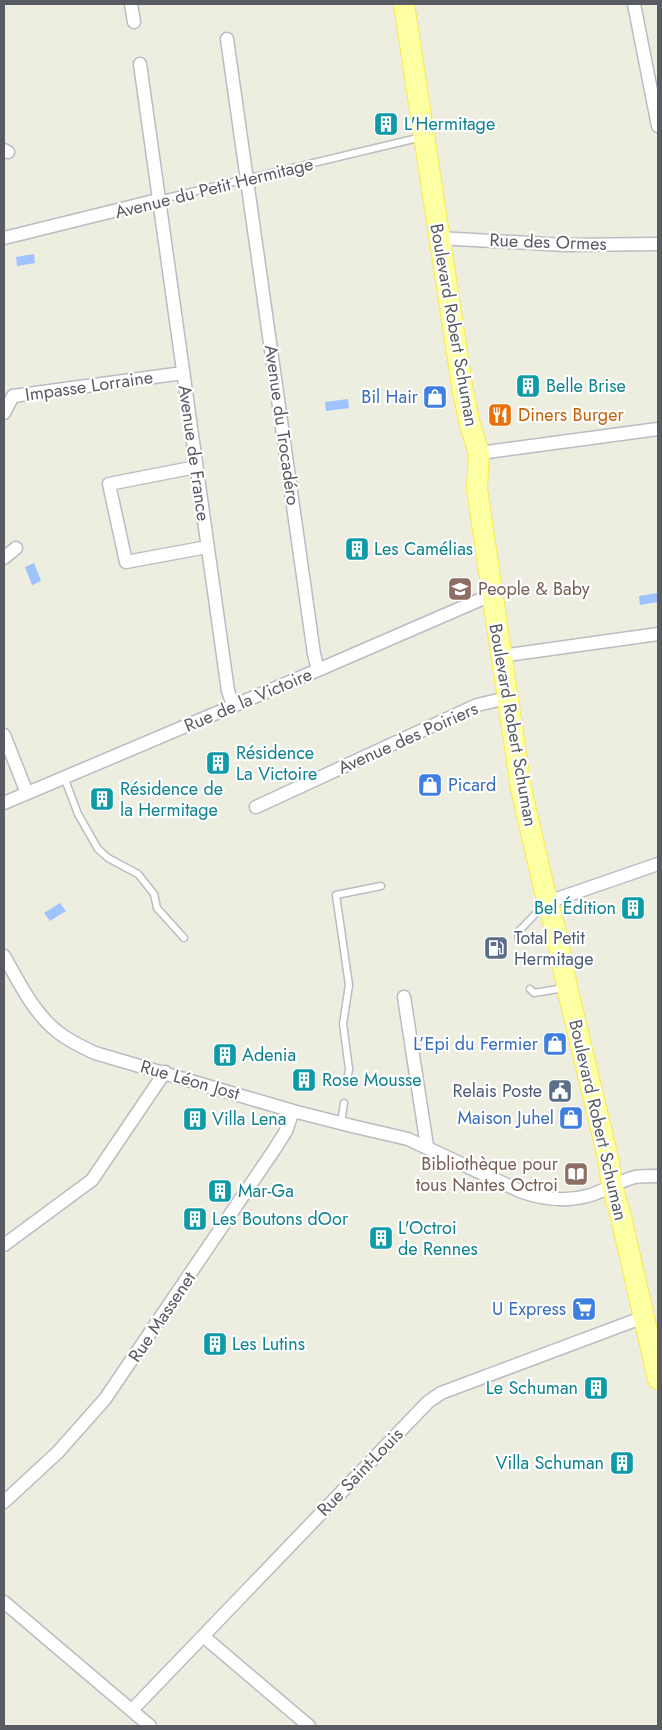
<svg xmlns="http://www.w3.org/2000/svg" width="662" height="1730" font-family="Jost,sans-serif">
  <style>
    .water { fill: #9ec3ff }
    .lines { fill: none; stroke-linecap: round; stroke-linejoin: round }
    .lane-casing { stroke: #bbbcc3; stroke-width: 9 }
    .street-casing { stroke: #bbbcc3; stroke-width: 15 }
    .primary-casing { stroke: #fbe94b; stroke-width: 22 }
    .lane { stroke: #fff; stroke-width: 6 }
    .street { stroke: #fff; stroke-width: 12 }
    .primary { stroke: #fdffa3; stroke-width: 20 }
    .labels { text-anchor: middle; stroke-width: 4.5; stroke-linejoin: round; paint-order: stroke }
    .culture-label { font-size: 18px; fill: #0d838f; stroke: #fff; text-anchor: start }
    .street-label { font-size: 18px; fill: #595b62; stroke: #fff }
    .shop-label { font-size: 18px; fill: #366cbe; stroke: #fff; text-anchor: end }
    .food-label { font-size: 18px; fill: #c56008; stroke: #fff; text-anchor: start }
    .education-label { font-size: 18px; fill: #785e54; stroke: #fff; text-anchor: start }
    .service-label { font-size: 18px; fill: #4e5e75; stroke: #fff; text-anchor: start }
  </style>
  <rect width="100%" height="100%" fill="#edede0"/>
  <path class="water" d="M34,254L35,263L17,266L16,257Z
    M348,399L349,408L326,411L325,402Z
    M34,563L41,581L32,585L25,567Z
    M657,593L658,602L640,605L639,596Z
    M60,903L66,911L50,921L44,913Z"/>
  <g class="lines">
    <defs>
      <path id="lane" d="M158,200L422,137
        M64,777L78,814L98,849L108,858L138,874L154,894L157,908L184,938
        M519,940L518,932L545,904
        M530,989L534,993L564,988
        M347,1081L349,1069L343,1024L349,985L336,895L381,886
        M341,1123L344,1103"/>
      <path id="street" d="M131,4L134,22
        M634,4L658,126
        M227,39L314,654L318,670
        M140,64L228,691L233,705
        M4,150L8,152
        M4,238L158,200
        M438,238L565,245L658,244
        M4,413L13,396L183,373
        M479,453L658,429
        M196,467L109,484L126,562L207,547
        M4,558L16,548
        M501,656L658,634
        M4,735L27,793
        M4,803L318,670L491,595
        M256,807L477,705L507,698
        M548,902L658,864
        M4,956C19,982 34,1014 58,1032C69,1041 82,1047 95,1053L293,1111L352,1126L408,1139L522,1192C543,1199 565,1202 587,1196C604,1192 618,1181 635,1177C642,1176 651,1176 658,1176
        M404,997L427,1146
        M4,1245L92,1180L165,1072
        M4,1502L58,1452L105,1399L274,1150L286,1131L293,1111
        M4,1602L150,1726
        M203,1636L309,1726
        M132,1710L428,1402L441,1393L644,1317"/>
      <path id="primary" d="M404,4L463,392L470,425L479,453L477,489L521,788L543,884L557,936L567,987L608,1158L612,1186L621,1217L658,1379"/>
    </defs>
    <use href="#lane" class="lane-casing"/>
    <use href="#street" class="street-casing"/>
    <use href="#primary" class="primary-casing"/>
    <use href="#lane" class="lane"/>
    <use href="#street" class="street"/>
    <use href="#primary" class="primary"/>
  </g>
  <defs>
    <symbol id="building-square" viewBox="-11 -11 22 22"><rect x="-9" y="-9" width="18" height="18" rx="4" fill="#0f9aa8" stroke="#fff"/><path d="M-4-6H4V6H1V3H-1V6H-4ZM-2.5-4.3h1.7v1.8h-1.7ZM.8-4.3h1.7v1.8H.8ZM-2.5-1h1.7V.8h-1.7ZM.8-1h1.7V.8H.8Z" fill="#fff"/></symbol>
    <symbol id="shop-square" viewBox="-11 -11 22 22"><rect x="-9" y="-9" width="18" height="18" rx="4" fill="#3f7fe0" stroke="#fff"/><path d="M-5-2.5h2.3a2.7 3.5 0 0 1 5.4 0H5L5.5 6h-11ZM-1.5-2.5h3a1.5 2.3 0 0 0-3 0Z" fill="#fff"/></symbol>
    <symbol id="restaurant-square" viewBox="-11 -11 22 22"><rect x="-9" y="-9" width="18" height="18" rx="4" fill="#e8710a" stroke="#fff"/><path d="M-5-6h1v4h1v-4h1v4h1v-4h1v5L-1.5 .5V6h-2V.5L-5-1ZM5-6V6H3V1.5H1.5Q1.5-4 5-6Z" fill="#fff"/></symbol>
    <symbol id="school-square" viewBox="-11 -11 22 22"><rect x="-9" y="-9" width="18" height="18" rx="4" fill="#8d6e63" stroke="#fff"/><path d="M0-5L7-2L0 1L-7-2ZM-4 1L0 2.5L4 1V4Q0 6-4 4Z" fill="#fff"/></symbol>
    <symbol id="fuel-square" viewBox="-11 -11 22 22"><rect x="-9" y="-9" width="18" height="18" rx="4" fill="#5c6f8a" stroke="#fff"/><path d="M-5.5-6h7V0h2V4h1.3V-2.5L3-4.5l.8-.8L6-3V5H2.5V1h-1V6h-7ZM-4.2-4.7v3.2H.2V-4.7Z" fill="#fff"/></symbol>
    <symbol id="civic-square" viewBox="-11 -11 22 22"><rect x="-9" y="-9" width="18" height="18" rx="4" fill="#5c6f8a" stroke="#fff"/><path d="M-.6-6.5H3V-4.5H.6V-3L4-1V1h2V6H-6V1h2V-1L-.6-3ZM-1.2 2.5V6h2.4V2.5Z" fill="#fff"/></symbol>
    <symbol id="library-square" viewBox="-11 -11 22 22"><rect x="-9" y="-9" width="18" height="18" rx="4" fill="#8d6e63" stroke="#fff"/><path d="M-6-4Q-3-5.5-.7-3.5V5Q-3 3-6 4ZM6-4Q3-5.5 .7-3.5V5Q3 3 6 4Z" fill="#fff"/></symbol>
    <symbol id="supermarket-square" viewBox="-11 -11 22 22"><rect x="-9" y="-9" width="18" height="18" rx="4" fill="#3f7fe0" stroke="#fff"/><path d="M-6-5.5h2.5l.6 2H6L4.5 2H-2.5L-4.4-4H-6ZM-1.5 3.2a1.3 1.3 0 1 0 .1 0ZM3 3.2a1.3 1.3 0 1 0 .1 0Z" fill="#fff"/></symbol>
  </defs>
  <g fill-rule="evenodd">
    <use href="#building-square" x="372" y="110" width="28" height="28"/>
    <use href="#building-square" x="514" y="372" width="28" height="28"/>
    <use href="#shop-square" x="421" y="383" width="28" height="28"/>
    <use href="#restaurant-square" x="486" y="401" width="28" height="28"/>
    <use href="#building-square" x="343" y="535" width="28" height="28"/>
    <use href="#school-square" x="446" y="575" width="28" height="28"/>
    <use href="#building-square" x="204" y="749" width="28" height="28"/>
    <use href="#shop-square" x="416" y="771" width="28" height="28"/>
    <use href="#building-square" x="88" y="785" width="28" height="28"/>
    <use href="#building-square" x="619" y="894" width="28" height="28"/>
    <use href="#fuel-square" x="482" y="934" width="28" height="28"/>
    <use href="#shop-square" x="541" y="1030" width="28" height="28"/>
    <use href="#building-square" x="211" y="1041" width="28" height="28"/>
    <use href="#building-square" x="290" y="1066" width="28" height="28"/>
    <use href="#civic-square" x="546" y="1077" width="28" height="28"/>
    <use href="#shop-square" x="557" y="1104" width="28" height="28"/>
    <use href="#building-square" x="181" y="1105" width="28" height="28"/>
    <use href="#library-square" x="562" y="1160" width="28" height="28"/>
    <use href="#building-square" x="206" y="1177" width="28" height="28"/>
    <use href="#building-square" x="181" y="1205" width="28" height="28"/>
    <use href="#building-square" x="367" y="1224" width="28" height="28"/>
    <use href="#supermarket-square" x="570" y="1295" width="28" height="28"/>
    <use href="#building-square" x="201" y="1330" width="28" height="28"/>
    <use href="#building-square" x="582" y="1374" width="28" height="28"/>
    <use href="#building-square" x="608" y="1449" width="28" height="28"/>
  </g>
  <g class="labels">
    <g class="culture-label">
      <text x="404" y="130">L'Hermitage</text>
      <text x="546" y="392">Belle Brise</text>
      <text x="374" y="555">Les Camélias</text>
      <text x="236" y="759">Résidence<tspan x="236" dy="21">La Victoire</tspan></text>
      <text x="120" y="795">Résidence de<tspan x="120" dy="21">la Hermitage</tspan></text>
      <text x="616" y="914" text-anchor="end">Bel Édition</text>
      <text x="242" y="1061">Adenia</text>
      <text x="322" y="1086">Rose Mousse</text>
      <text x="212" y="1125">Villa Lena</text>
      <text x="238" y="1197">Mar-Ga</text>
      <text x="212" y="1225">Les Boutons dOor</text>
      <text x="398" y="1234">L'Octroi<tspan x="398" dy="21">de Rennes</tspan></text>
      <text x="232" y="1350">Les Lutins</text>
      <text x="578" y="1394" text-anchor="end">Le Schuman</text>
      <text x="604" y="1469" text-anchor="end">Villa Schuman</text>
    </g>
    <g class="street-label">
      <text transform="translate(214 188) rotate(-14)" y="6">Avenue du Petit Hermitage</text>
      <text transform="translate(548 242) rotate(2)" y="6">Rue des Ormes</text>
      <text transform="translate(454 325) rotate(80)" y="6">Boulevard Robert Schuman</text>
      <text transform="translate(89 386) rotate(-8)" y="6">Impasse Lorraine</text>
      <text transform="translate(282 425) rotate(82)" y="6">Avenue du Trocadéro</text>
      <text transform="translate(194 453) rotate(82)" y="6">Avenue de France</text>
      <text transform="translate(248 700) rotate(-23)" y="6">Rue de la Victoire</text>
      <text transform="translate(513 725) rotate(80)" y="6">Boulevard Robert Schuman</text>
      <text transform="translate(408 738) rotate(-24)" y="6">Avenue des Poiriers</text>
      <text transform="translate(190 1080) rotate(16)" y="6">Rue Léon Jost</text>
      <text transform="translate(598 1120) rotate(77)" y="6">Boulevard Robert Schuman</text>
      <text transform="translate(162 1317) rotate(-56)" y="6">Rue Massenet</text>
      <text transform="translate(360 1472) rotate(-46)" y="6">Rue Saint-Louis</text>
    </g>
    <g class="shop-label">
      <text x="418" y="403">Bil Hair</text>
      <text x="448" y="791" text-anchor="start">Picard</text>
      <text x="538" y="1050">L’Epi du Fermier</text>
      <text x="554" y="1124">Maison Juhel</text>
      <text x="566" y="1315">U Express</text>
    </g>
    <g class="food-label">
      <text x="518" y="421">Diners Burger</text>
    </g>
    <g class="education-label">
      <text x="478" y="595">People &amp; Baby</text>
      <text x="558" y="1170" text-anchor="end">Bibliothèque pour<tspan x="558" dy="21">tous Nantes Octroi</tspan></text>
    </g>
    <g class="service-label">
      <text x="514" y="944">Total Petit<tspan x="514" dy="21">Hermitage</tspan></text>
      <text x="542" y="1097" text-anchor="end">Relais Poste</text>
    </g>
  </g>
  <rect width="662" height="1730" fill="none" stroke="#595b62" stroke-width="10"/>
</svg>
